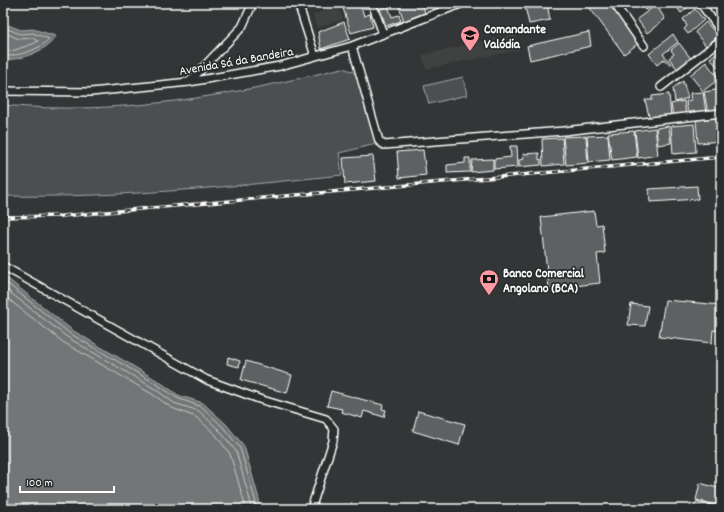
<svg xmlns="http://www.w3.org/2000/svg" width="724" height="512" font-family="Dekko,sans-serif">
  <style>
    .built { fill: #404243 }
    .green { fill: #4c4f50; stroke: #a6a7a8 }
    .water { fill: #737576; stroke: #abacad }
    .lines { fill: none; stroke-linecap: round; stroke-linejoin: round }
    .shore { stroke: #c7c8c8; stroke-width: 1 }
    .building { fill: #5f6162; stroke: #fff }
    .street-casing { stroke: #fff; stroke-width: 10 }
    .street { stroke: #2a2d2e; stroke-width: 7 }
    .rail-casing { stroke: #fff; stroke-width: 3.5 }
    .rail { stroke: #2a2d2e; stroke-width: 2; stroke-dasharray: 6; stroke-linecap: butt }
    .labels { text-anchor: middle; stroke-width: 3.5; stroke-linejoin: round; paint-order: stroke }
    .poi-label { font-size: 13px; font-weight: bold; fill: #fff; stroke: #2a2d2e; text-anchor: start }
    .street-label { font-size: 13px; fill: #fff; stroke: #2a2d2e }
  </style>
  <rect width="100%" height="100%" fill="#333536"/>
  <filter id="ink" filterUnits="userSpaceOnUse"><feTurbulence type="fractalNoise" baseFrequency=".025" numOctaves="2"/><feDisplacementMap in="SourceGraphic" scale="8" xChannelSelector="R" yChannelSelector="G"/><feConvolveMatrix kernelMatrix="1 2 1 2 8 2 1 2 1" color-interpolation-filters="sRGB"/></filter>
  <g filter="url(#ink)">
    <path class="built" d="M338,5L343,19L317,28L313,15Z
      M515,34L519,50L426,69L422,55Z"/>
    <path class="green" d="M342,68L352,71L359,78L376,144L339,153L342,175C229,187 117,198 3,196V105C117,116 231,96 342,68Z
      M463,77L467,95L429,104L424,86Z"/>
    <path class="water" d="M3,23L21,30L33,29L56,36C49,50 18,62 3,59Z
      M3,275L72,330L160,382L178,395L203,403L226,424L244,446L259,499L260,509H3Z"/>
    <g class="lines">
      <path class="shore" d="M3,27L20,34L33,33L49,39C42,49 16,57 3,56
        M3,32L19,39L32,38L38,41L35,43L12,51H3
        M3,280L69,333L158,385L177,398L202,407L223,427L240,448L255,499L256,509
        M3,287L67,337L155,389L174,403L199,411L219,430L236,451L250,500L251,509
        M3,295L63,342L152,394L172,408L196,417L215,434L230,454L244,501L245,509"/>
    </g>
    <path class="building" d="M356,3H360L364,16L370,14L373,27L351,33L343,8Z
      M398,3H422L425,13L404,21Z
      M547,3L550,20L529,24L525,6Z
      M586,3H610L639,43L624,54Z
      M641,3H654V4L646,10Z
      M674,3H692V4L681,13Z
      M721,3V11L716,4Z
      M656,5L665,19L647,33L637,19Z
      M388,6L392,17L399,15L401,21L386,26L380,9Z
      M695,9L704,20L688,34L684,29L687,26L683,19Z
      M344,22L350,39L321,49L318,32Z
      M706,22L718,36L706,46L695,32Z
      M589,32L591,46L530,60L527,46Z
      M673,34L678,42L663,54L671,64L669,65L664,59L657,65L649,54Z
      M679,43L692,60L678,70L669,58L674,54L671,50Z
      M721,49V68L719,69L710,58Z
      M706,62L719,79L703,91L690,75Z
      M721,69V80L716,73Z
      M683,81L688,98L675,102L673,88Z
      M721,89V111L708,113L704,92Z
      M703,92L706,113L688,115L686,101L691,100L690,93Z
      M669,94L671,117L650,120L645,100H652V96Z
      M684,101L686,116L673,117L671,104Z
      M718,118L721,141L698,143L696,120Z
      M694,124L696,152L673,154L671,126Z
      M669,126L671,143L658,145L656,128Z
      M655,128L658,155L638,158L635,131Z
      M634,131L637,157L612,160L608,133Z
      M608,135L610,160L589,162L587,136Z
      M586,136L588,163L566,165L563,137Z
      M562,138L564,164L543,166L542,139Z
      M510,146H517L518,167L494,169V159L511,157Z
      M423,150L426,175L399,178L397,152Z
      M539,153V160L541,159V165L519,167V160L524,159L523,154Z
      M373,156L376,181L345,184L343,158Z
      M465,158H470V172L447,173V165L465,163Z
      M493,159V170L471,172L472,160Z
      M697,186L698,199L650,202L649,189Z
      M594,211L596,225L602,224L605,253L597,254L600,283L549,289L541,217Z
      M665,300L721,305V331L713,330L712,343L659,337Z
      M631,304L648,306L645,326L628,325Z
      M228,357L240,361L239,367L227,364Z
      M246,361L292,375L287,393L241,380Z
      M331,391L383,405L382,409L386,410L384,417L364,411L362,418L341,412L342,409L327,406Z
      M418,411L465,424L459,445L413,431Z
      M700,483L721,489V506L696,500Z
      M697,501L717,507V509H693Z"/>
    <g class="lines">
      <defs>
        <path id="street" d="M298,3L315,56
          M372,3L383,34
          M614,3L644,46
          M700,3L721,31
          M352,46L379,141L384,145L564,131L721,113
          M189,82L242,27L253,3
          M661,87L721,40
          M3,91L91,92L189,82L280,66L352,46L463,3
          M3,266L207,380L259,399L326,419L334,429L333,441L311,509"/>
      </defs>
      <use href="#street" class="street-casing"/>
      <use href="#street" class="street"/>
      <defs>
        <path id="rail" d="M3,217L62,216L721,157"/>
      </defs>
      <use href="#rail" class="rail-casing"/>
      <use href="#rail" class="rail"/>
    </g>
  </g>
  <defs>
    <symbol id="university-pin" viewBox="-11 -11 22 30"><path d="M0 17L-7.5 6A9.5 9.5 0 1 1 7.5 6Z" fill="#ff9aa2" stroke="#2a2d2e"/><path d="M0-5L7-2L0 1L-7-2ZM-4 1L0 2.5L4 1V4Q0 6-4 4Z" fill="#111"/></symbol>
    <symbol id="bank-pin" viewBox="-11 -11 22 30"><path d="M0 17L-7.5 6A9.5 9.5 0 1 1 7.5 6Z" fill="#ff9aa2" stroke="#2a2d2e"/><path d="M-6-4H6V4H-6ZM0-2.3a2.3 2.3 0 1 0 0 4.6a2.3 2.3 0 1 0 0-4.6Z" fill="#111"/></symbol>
  </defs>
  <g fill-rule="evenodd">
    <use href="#university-pin" x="459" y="24" width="22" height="30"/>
    <use href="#bank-pin" x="478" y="268" width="22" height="30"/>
  </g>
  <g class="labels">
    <g class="poi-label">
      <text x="484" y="33">Comandante<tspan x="484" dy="15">Valódia</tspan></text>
      <text x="503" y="277">Banco Comercial<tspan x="503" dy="15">Angolano (BCA)</tspan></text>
    </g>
    <g class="street-label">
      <text transform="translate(236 60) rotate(-10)" y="5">Avenida Sá da Bandeira</text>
    </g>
  </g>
  <rect width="724" height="512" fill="none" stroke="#2a2d2e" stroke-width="16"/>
  <rect x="8" y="8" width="708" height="496" fill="none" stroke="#fff" stroke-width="1.5" filter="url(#ink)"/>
  <path d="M20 486v6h94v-6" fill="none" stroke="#ffffff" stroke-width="2"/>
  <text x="26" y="486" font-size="12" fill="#ffffff" stroke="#2a2d2e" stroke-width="3" paint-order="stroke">100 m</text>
</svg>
